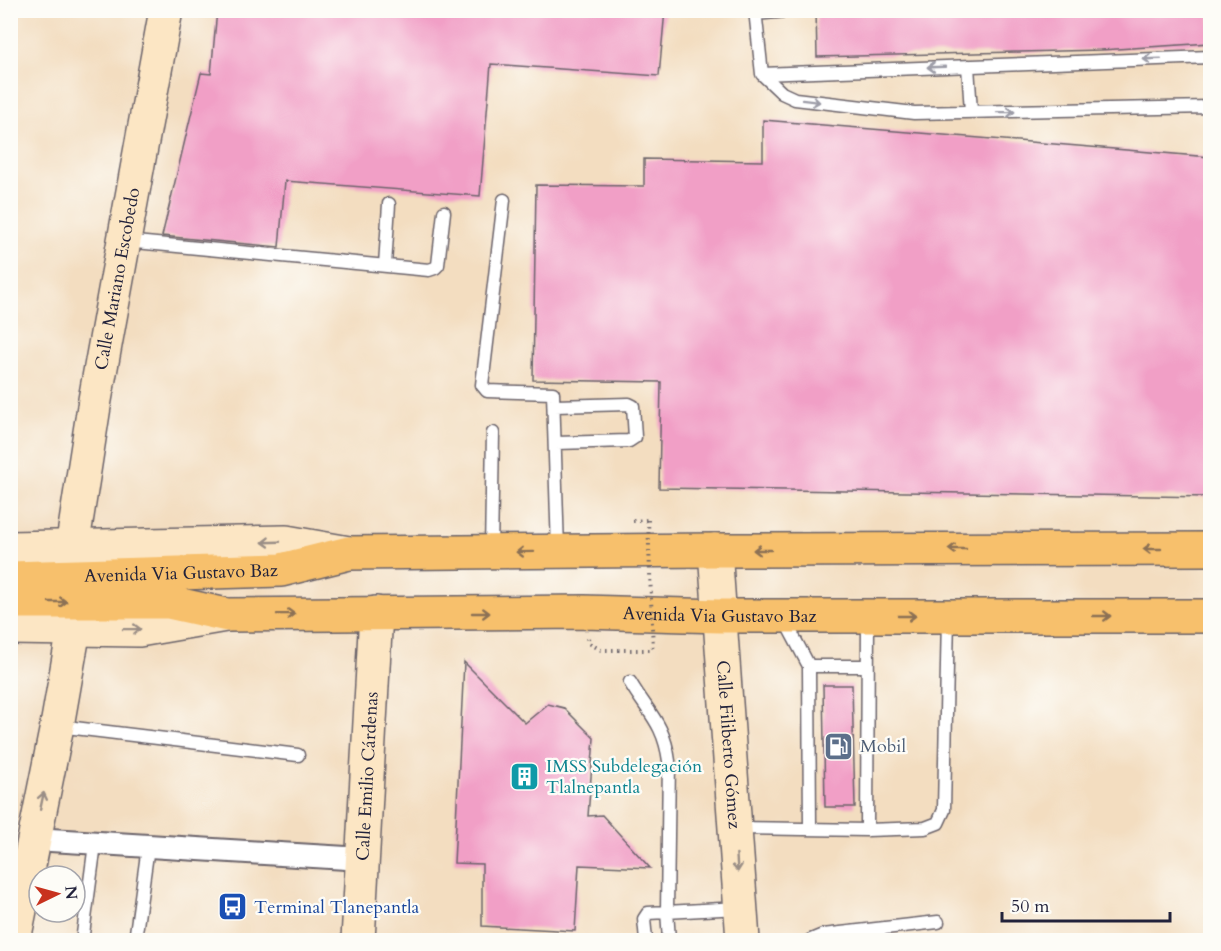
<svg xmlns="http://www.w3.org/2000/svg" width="1221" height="951" font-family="Cardo,serif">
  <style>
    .building { fill: #f19fc6 }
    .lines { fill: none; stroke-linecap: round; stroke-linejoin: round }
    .lane-casing { stroke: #6b636a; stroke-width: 15 }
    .street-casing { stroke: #6b636a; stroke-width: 26 }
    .secondary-casing { stroke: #6b636a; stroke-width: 36 }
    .primary-casing { stroke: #6b636a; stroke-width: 36 }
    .path { stroke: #6b636a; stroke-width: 4; stroke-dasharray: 1.5 4.5; stroke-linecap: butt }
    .lane { stroke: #fff; stroke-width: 12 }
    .street { stroke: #fff; stroke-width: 22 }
    .secondary { stroke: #fce6c4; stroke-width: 33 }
    .primary { stroke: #f7c06c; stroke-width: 33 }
    .path-bridge { stroke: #6b636a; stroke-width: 4; stroke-dasharray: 1.5 4.5; stroke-linecap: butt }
    .oneway { stroke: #9c9ca7 }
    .oneway2 { stroke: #9a8e86 }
    .oneway3 { stroke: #8c7154 }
    .labels { text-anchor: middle; stroke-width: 4.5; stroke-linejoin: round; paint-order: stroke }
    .street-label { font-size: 18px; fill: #22223b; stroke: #fdfcf7 }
    .service-label { font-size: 18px; fill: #4e5e75; stroke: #fdfcf7; text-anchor: start }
    .culture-label { font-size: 18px; fill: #0d838f; stroke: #fdfcf7; text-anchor: start }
    .transit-label { font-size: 18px; fill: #164399; stroke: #fdfcf7; text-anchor: start }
  </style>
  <rect width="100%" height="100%" fill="#fdfcf7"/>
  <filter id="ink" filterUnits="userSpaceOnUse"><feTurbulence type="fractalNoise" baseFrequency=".0167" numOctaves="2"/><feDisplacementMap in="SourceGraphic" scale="12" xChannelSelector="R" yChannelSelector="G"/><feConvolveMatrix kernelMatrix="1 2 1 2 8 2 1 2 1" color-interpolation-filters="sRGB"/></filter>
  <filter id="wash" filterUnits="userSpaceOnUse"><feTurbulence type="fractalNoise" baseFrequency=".008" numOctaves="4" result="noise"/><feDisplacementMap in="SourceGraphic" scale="24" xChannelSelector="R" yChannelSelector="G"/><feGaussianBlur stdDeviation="1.35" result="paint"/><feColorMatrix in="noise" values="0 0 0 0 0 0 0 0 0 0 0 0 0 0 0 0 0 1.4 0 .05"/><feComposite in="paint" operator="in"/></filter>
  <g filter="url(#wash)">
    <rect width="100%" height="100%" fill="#f3ddc0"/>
    <g id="blocks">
      <path class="building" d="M217,10H665L659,76L491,64L480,196L285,181L279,247L162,236L201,73L211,74Z
        M816,10H1210V43L1101,50L817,57Z
        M763,120L1210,157V497L659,488L661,382L533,380L536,185L644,186V159L763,161Z
        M464,662L525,723L548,704L564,708L594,738L588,816L602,815L650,868L579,865L575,931L482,926V864L454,863Z
        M823,685H852L855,807H825Z"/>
    </g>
  </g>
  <g filter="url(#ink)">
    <use href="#blocks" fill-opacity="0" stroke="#6b636a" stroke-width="1.5"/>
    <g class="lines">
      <defs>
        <path id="lane" d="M755,10L762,74L782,93L795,99L914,113L1210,107
          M755,14L798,10
          M968,66L971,112
          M762,74L1210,57
          M504,200L482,385L487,391L553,393L558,550
          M125,241L429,270L435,268L438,265L444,212
          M385,265L389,204
          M555,406L629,404L633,406L635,437L629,441L556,443
          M491,552L493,433
          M784,619L809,666L810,829
          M809,666H867
          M630,682C648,713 664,723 669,761L667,911L669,940
          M58,726L298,755
          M736,828L867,830L925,828L938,823L944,810L948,616
          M867,830L868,617
          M85,940L83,934L95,844
          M135,940L148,847
          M646,940L644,919L648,913L739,908
          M811,940L823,935L938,922"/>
        <path id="street" d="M34,839L363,859"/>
        <g id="secondary">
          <path d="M10,548L286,542L349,553"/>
          <path id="s1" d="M72,548L95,400L166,10"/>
          <path id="s2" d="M715,550L743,940"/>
          <path d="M10,628L139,630L226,615"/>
          <path d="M14,940L57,726L74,629"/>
          <path id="s3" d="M358,940L376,613"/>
        </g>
        <g id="primary">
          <path id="s4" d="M10,578L281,570L349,553L715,550L1210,549"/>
          <path id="s5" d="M10,602H168L227,615L584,612L720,616H1210"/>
        </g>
      </defs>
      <use href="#lane" class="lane-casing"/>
      <use href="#street" class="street-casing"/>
      <use href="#secondary" class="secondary-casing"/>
      <use href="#primary" class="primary-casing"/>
      <path class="path" d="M633,521L648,520
        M588,638L589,643L601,650H653"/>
      <use href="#lane" class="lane"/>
      <use href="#street" class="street"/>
      <use href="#secondary" class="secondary"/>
      <use href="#primary" class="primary"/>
      <path class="path-bridge" d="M648,520L653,650"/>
    </g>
    <defs><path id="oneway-shaft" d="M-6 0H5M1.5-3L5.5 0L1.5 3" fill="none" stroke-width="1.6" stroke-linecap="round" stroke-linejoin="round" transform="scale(1.5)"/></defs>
    <g class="oneway">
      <use href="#oneway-shaft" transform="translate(1152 59) rotate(178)"/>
      <use href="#oneway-shaft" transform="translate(936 67) rotate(178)"/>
      <use href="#oneway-shaft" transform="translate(811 101) rotate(7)"/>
      <use href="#oneway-shaft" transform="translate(1006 112) rotate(-1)"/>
    </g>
    <g class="oneway2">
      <use href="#oneway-shaft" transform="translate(271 542) rotate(178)"/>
      <use href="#oneway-shaft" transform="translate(132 629) rotate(-1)"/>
      <use href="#oneway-shaft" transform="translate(42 801) rotate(-78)"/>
      <use href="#oneway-shaft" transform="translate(737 863) rotate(86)"/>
    </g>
    <g class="oneway3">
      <use href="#oneway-shaft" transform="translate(957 549) rotate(180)"/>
      <use href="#oneway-shaft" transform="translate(1152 549) rotate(180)"/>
      <use href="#oneway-shaft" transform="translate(762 550) rotate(180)"/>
      <use href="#oneway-shaft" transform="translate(525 552) rotate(179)"/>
      <use href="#oneway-shaft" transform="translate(58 602)"/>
      <use href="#oneway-shaft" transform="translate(481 613)"/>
      <use href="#oneway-shaft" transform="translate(286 614) rotate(-1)"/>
      <use href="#oneway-shaft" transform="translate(907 616)"/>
      <use href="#oneway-shaft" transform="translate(1102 616)"/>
    </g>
  </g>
  <defs>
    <symbol id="fuel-square" viewBox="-11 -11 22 22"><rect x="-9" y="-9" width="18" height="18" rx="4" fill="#5c6f8a" stroke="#fdfcf7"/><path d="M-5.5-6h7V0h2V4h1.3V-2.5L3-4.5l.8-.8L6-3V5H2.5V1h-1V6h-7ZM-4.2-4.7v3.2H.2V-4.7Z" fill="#fff"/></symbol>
    <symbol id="building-square" viewBox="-11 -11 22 22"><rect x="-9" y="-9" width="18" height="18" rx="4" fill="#0f9aa8" stroke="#fdfcf7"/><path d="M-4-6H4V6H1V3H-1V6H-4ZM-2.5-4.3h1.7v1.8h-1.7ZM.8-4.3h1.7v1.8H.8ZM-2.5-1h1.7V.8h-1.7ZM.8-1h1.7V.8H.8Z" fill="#fff"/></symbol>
    <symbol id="bus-square" viewBox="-11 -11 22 22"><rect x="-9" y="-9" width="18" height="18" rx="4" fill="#1a4fb4" stroke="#fdfcf7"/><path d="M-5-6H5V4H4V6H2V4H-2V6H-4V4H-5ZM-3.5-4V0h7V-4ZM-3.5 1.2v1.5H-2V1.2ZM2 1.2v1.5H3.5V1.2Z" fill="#fff"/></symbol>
  </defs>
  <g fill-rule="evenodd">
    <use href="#fuel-square" x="822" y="730" width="33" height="33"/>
    <use href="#building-square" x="508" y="760" width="33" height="33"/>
    <use href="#bus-square" x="216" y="890" width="33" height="33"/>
  </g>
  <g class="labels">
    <g class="street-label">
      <text dy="6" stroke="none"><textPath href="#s1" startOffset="273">Calle Mariano Escobedo</textPath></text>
      <text dy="6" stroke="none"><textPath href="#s4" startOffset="171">Avenida Via Gustavo Baz</textPath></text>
      <text dy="6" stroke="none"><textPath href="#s5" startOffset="711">Avenida Via Gustavo Baz</textPath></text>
      <text dy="6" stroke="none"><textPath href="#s2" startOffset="195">Calle Filiberto Gómez</textPath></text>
      <text dy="6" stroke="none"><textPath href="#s3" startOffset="164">Calle Emilio Cárdenas</textPath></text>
    </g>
    <g class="service-label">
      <text x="860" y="752">Mobil</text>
    </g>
    <g class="culture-label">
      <text x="546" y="772">IMSS Subdelegación<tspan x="546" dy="21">Tlalnepantla</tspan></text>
    </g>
    <g class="transit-label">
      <text x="254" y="913">Terminal Tlanepantla</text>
    </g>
  </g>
  <rect width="1221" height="951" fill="none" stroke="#fdfcf7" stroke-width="36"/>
  <g transform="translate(57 894) rotate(85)"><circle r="28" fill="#fdfcf7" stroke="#a5a5ac" stroke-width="1.5"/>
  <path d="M0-4.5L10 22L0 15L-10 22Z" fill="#c8321e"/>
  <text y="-9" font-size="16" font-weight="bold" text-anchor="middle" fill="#22223b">N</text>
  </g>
  <path d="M1002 912v9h168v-9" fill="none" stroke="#22223b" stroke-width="3"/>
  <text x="1011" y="912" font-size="18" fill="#22223b" stroke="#fdfcf7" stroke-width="4.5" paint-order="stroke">50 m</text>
</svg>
